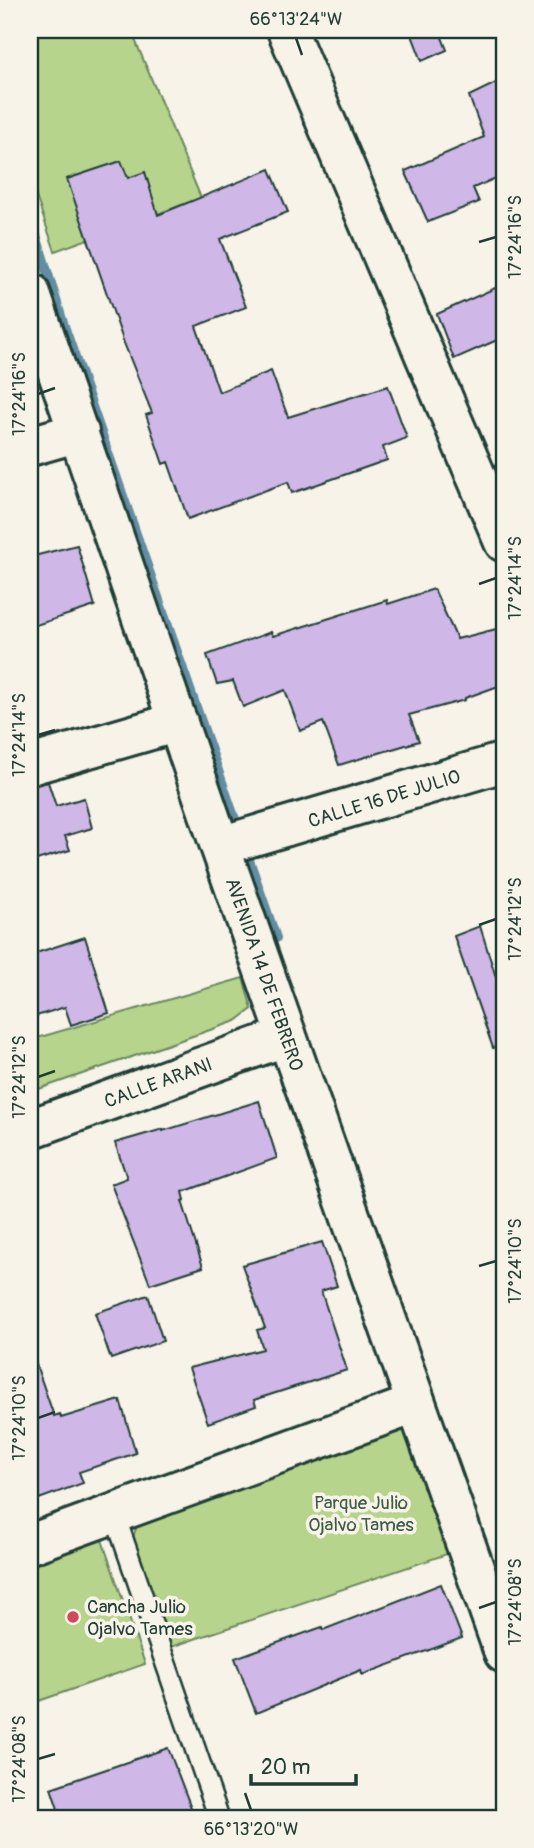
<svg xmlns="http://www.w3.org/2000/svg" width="534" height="1848" font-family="Pangolin,sans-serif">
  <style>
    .green { fill: #b7d48c; stroke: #6b8860; stroke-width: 2 }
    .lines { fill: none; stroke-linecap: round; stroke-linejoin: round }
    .stream { stroke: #628da2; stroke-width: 10 }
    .building { fill: #cfb7e7; stroke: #1f3d34; stroke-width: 2 }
    .service-casing { stroke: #1f3d34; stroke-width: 24 }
    .minor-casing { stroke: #1f3d34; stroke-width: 44 }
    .service { stroke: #f7f3e8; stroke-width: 19 }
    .minor { stroke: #f7f3e8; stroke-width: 38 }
    .ticks { fill: none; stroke: #1f3d34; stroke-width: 2.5 }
    .poi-dot { fill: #d1495b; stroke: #f7f3e8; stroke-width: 2.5 }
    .labels { text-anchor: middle; stroke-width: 7; stroke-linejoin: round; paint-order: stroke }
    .street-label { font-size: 19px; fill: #1f3d34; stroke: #f7f3e8 }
    .park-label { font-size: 19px; fill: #3d5b46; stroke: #f7f3e8 }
    .poi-label { font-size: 19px; fill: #1f3d34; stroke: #f7f3e8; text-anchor: start }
    .neatline { fill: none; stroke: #1f3d34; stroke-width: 2.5 }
    .ticks-label { font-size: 18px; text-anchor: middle; fill: #1f3d34 }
  </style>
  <rect width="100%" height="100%" fill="#f7f3e8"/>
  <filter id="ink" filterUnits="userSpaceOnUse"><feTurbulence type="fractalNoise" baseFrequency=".0143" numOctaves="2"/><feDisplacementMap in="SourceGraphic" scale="14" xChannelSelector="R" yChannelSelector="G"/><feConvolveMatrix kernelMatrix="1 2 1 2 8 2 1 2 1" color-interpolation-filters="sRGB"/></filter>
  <g filter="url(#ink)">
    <path class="green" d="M30,30H131L201,198L55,251L30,179Z
      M243,978L252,1009L236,1021L30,1092V1040Z
      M408,1425L453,1552L168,1648L131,1543L138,1523Z
      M101,1537L145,1664L30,1704V1563Z"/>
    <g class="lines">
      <path class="stream" d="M30,216L64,326L276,938"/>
    </g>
    <path class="building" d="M410,30H439L447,50L422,61Z
      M504,79V182L501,183L498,177L473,188L479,202L428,222L405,171L484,137L469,96Z
      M121,161L128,178L145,172L158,215L270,169L288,212L220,239L246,307L196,326L219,392L271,371L288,417L388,386L407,438L383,447L387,460L292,493L288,482L188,519L168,462L163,464L146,415L152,413L124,343L67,179Z
      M504,284V337L454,359L437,314Z
      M77,545L95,606L30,627V557Z
      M434,589L457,639L504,627V684L465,698V700L409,715L419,741L339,765L323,722L300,731L285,690L243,707L233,681L217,684L207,655L271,632L273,636L387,600L388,604Z
      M48,782L56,806L84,798L92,828L65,836L70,850L30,862V786Z
      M480,926L504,1003V1045L493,1048L454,936Z
      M85,937L109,1013L71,1025L65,1007L30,1018V955Z
      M259,1101L277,1158L183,1192L185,1200L182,1201L203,1267L150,1284L111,1184L127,1178L115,1143L163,1129V1131Z
      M322,1242L337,1286L321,1291L347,1370L254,1400L256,1406L208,1423L189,1368L263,1349L257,1330L265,1328L242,1265Z
      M148,1295L163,1341L111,1359L95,1313Z
      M30,1359H34L54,1416L60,1414L61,1418L120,1400L136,1453L79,1472L83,1483L39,1499L30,1468Z
      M441,1584L462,1638L362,1675L361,1670L256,1713L235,1658L322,1627L323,1630Z
      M168,1748L195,1818H61L51,1788Z"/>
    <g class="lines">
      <defs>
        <path id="service" d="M114,1513L219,1818"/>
        <path id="minor" d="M287,30L504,542
          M30,292L220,846L504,1653
          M30,446L79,432
          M30,765L178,722
          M220,846L504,762
          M30,1129L287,1036
          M30,1544L415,1404"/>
      </defs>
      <use href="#service" class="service-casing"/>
      <use href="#minor" class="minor-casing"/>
      <use href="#service" class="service"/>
      <use href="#minor" class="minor"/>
    </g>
  </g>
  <path class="ticks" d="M296,38L302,55M479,242L496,237M38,394L55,388M479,584L496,578M38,735L55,730M479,925L496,919M38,1077L55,1071M479,1266L496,1261M38,1418L55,1412M479,1608L496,1602M38,1759L55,1754M245,1793L251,1810"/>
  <circle class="poi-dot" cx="73" cy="1617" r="7"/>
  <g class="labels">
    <g class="street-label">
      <text transform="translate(384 798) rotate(-17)" y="7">CALLE 16 DE JULIO</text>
      <text transform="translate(265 974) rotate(71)" y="7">AVENIDA 14 DE FEBRERO</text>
      <text transform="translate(158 1082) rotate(-20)" y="7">CALLE ARANI</text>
    </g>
    <g class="park-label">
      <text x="361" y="1509">Parque Julio<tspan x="361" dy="22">Ojalvo Tames</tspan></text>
    </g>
    <g class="poi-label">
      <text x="87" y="1613">Cancha Julio<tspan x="87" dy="22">Ojalvo Tames</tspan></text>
    </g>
  </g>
  <rect width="534" height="1848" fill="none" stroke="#f7f3e8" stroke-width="77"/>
  <path d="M251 1774v10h105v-10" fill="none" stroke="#1f3d34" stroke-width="3.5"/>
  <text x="261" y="1774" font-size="21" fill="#1f3d34" stroke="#f7f3e8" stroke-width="5" paint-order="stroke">20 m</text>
  <rect x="38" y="38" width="458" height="1772" class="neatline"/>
  <g class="ticks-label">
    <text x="296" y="25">66°13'24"W</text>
    <text transform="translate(515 237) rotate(-90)" y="6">17°24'16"S</text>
    <text transform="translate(19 394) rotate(-90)" y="6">17°24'16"S</text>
    <text transform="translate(515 578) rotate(-90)" y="6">17°24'14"S</text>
    <text transform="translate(19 735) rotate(-90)" y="6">17°24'14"S</text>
    <text transform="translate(515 919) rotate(-90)" y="6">17°24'12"S</text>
    <text transform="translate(19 1077) rotate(-90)" y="6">17°24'12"S</text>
    <text transform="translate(515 1261) rotate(-90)" y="6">17°24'10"S</text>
    <text transform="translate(19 1418) rotate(-90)" y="6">17°24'10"S</text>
    <text transform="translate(515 1602) rotate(-90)" y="6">17°24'08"S</text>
    <text transform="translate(19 1759) rotate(-90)" y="6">17°24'08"S</text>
    <text x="251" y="1835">66°13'20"W</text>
  </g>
</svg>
